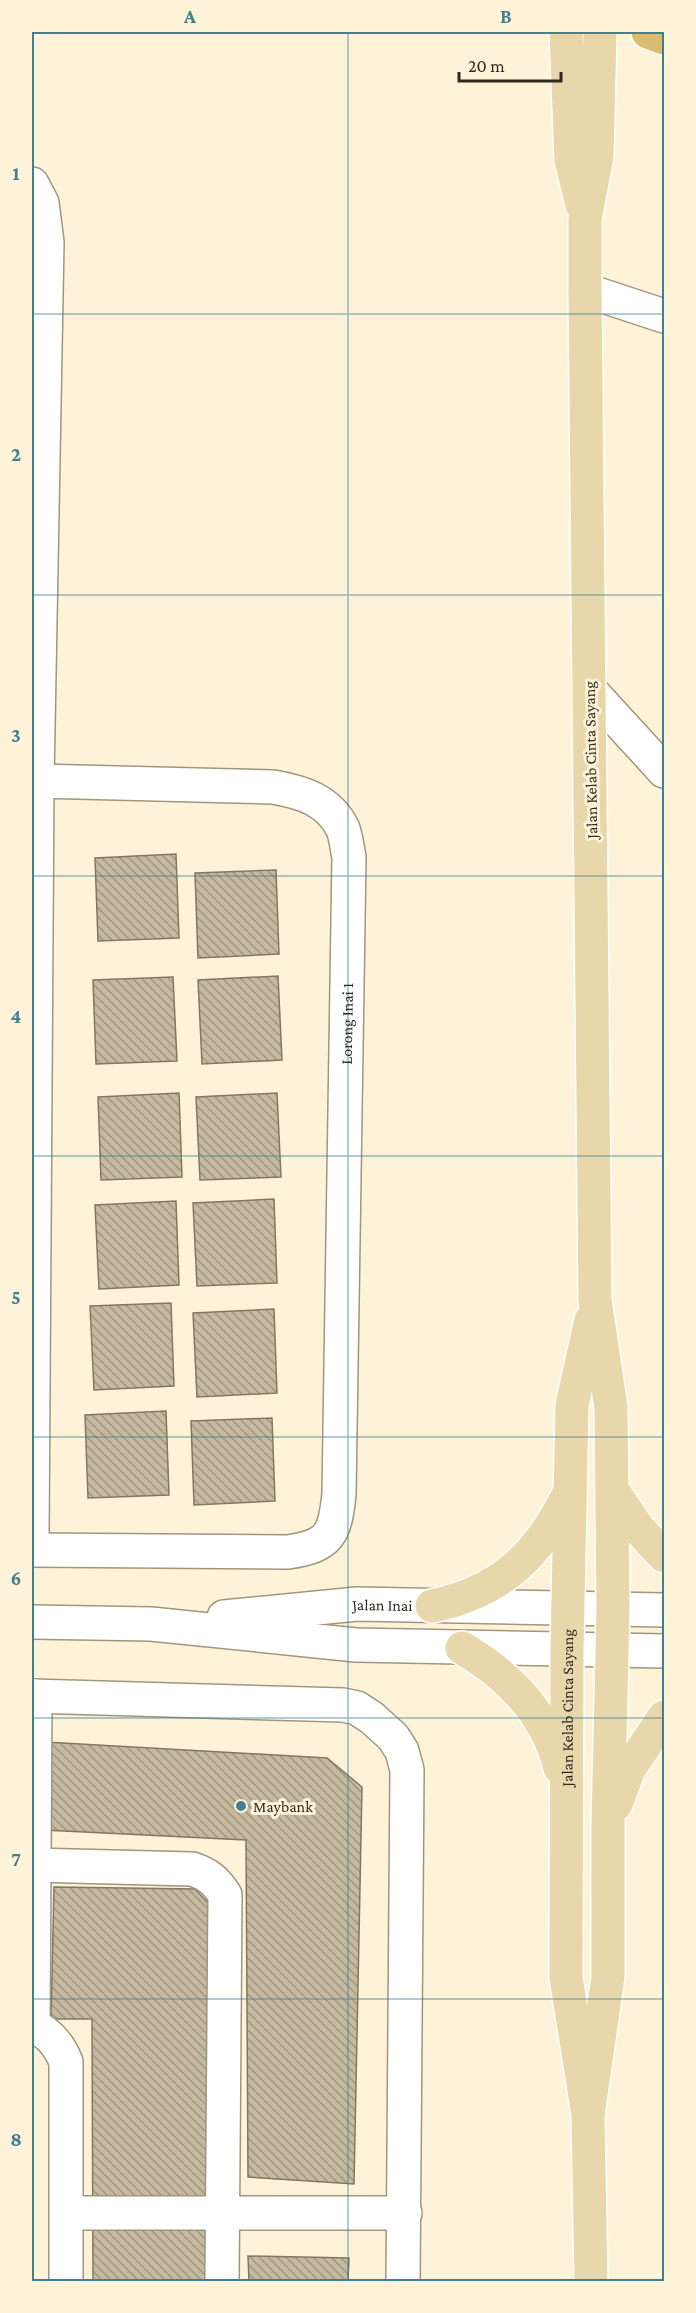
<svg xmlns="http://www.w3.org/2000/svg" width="696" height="2313" font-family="'Crimson Pro',serif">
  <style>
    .building { fill: url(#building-back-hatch); stroke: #827860; stroke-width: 1.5 }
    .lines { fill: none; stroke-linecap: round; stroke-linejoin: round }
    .minor-casing { stroke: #a0967d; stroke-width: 36 }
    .major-casing { stroke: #fff; stroke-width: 36 }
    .highway-casing { stroke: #fff; stroke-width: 36 }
    .minor { stroke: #fff; stroke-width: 33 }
    .major { stroke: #e8d7aa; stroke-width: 33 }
    .highway { stroke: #d9bc72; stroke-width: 33 }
    .grid { fill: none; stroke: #3f8193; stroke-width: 1.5; stroke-opacity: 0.55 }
    .poi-dot { fill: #3f8193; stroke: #fef3d8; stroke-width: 2 }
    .labels { text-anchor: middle; stroke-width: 6; stroke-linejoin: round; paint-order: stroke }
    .street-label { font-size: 16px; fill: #2f2a20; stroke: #fef3d8 }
    .poi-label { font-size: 16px; fill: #2f2a20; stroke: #fef3d8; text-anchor: start }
    .neatline { fill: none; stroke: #3f8193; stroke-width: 2 }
    .grid-label { font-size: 20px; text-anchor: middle; font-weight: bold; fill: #3f8193 }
  </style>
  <defs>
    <pattern id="building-back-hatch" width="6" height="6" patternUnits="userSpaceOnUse" patternTransform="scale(1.5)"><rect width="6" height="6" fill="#c5baa0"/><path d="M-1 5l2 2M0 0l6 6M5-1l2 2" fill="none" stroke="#a09782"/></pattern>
  </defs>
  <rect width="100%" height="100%" fill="#fef3d8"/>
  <path class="building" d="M176,854L179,938L98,941L95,858Z
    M276,870L279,954L198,958L195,873Z
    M278,976L282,1060L202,1064L198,980Z
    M173,977L177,1061L96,1064L93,980Z
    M179,1093L182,1177L101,1180L98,1097Z
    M277,1093L281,1177L200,1180L196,1097Z
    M274,1199L277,1283L197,1286L193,1203Z
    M176,1201L179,1285L99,1289L95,1205Z
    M171,1303L174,1386L94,1390L90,1306Z
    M274,1309L277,1393L197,1397L193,1313Z
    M166,1411L169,1495L88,1498L85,1415Z
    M272,1418L275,1501L194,1505L191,1421Z
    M45,1742L327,1758L362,1787L354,2184L248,2177L246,1840L44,1830Z
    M54,1887L195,1889L223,1919L208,2282H93L92,2019H51Z
    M248,2256L349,2258L348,2282H249Z"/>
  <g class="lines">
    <defs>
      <g id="minor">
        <path d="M32,184L42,203L47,242L37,781L32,1536"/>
        <path d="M585,290L664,316"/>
        <path d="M589,689L664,771"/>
        <path id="s1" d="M32,1550L288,1552C330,1546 335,1534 339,1494L349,857C347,848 346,837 343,829C329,800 302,792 273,787L37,781"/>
        <path id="s2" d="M224,1617L357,1604L664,1610"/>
        <path d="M32,1622L151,1624L356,1645L664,1651"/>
        <path d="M32,1696L343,1705L357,1708L372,1718L393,1737L402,1751L407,1770L403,2282"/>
        <path d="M32,1865L192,1869C208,1874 216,1881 225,1895L222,2282"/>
        <path d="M32,2025C49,2033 59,2044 66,2062V2282"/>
        <path d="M33,2026L35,1696"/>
        <path d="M67,2213H405"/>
      </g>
      <g id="major">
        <path d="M566,32L571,160L582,205"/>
        <path d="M613,1491L638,1528L664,1556"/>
        <path d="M432,1606C500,1592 538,1556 568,1495"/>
        <path d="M462,1648C508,1675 547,1714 560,1768"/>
        <path d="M616,1804L629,1769L664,1717"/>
        <path d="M588,2115L608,1977V1825L613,1609L611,1408L595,1300L585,290V219L597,156L600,32"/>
        <path id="s3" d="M591,2282L588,2115L566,1977L567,1650L572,1405L591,1320"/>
      </g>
      <path id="highway" d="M648,32L664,38"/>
    </defs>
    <use href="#minor" class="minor-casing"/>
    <use href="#major" class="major-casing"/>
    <use href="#highway" class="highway-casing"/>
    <use href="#minor" class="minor"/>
    <use href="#major" class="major"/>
    <use href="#highway" class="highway"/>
  </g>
  <path class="grid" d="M348,32V2282M32,314H664M32,595H664M32,876H664M32,1156H664M32,1437H664M32,1718H664M32,1999H664"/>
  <circle class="poi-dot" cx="241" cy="1806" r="6"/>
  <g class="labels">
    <g class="street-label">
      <text transform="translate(590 760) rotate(-91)" y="6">Jalan Kelab Cinta Sayang</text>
      <text dy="6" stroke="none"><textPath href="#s1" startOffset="814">Lorong Inai 1</textPath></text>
      <text dy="6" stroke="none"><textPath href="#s2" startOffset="159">Jalan Inai</textPath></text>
      <text dy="6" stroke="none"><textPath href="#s3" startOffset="576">Jalan Kelab Cinta Sayang</textPath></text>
    </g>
    <g class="poi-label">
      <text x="253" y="1812">Maybank</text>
    </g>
  </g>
  <rect width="696" height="2313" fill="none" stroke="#fef3d8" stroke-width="66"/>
  <path d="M459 72v9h102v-9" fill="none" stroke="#2f2a20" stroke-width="3"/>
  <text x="468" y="72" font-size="18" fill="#2f2a20" stroke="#fef3d8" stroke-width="4.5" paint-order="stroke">20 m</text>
  <rect x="33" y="33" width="630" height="2247" class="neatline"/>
  <g class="grid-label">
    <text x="190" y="23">A</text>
    <text x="506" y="23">B</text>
    <text x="16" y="180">1</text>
    <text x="16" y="461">2</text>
    <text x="16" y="742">3</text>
    <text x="16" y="1023">4</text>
    <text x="16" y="1304">5</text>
    <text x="16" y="1585">6</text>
    <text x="16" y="1866">7</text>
    <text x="16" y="2146">8</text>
  </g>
</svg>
